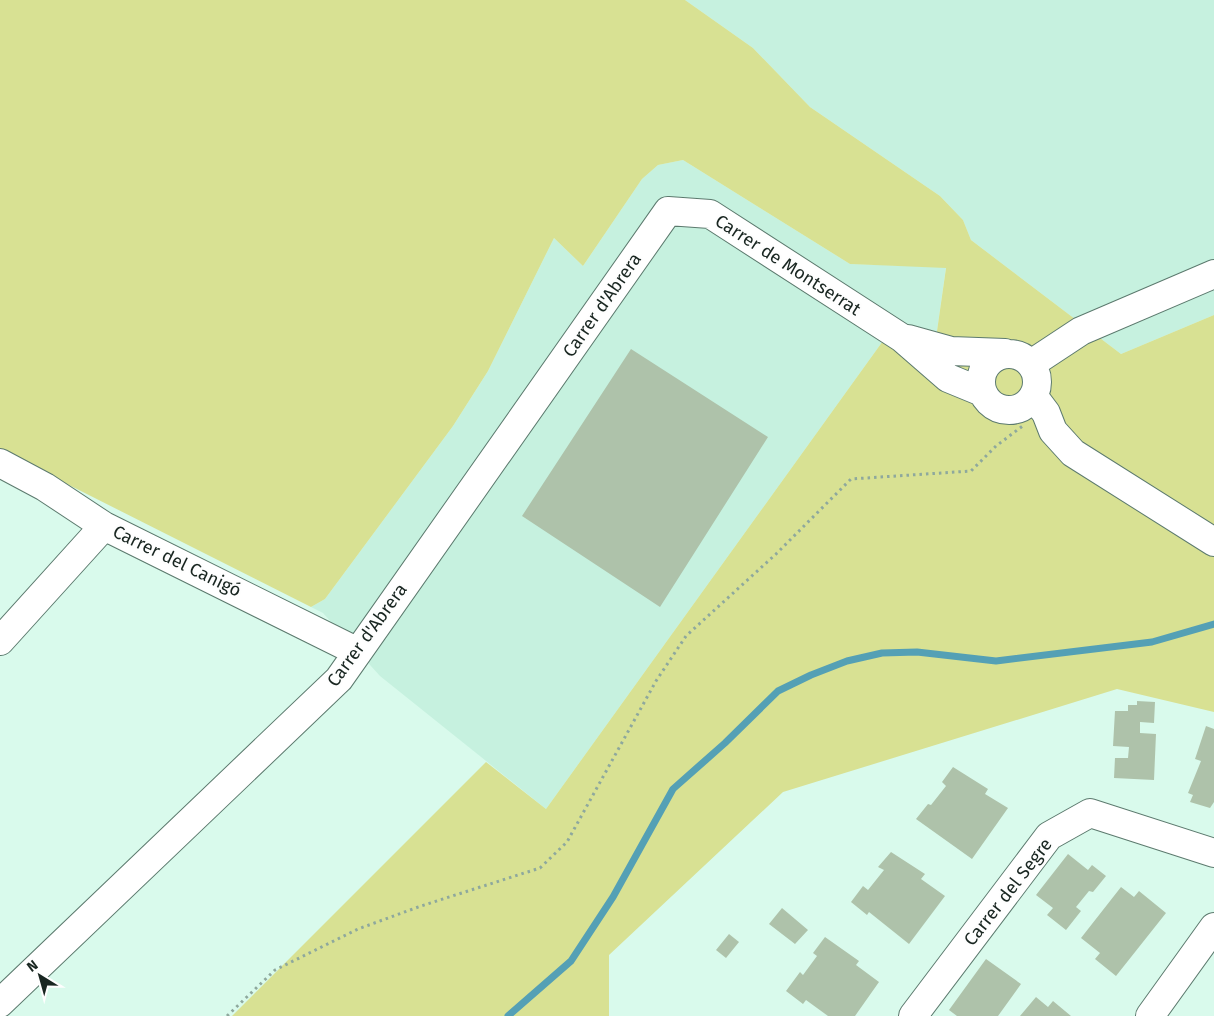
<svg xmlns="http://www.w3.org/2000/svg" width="1214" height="1016" font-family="'Fira Sans',sans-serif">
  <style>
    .built { fill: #c6f1df }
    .green { fill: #d8e193 }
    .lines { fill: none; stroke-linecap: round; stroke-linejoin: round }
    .stream { stroke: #54a0b5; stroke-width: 7 }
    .building { fill: #aec2aa }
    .minor-casing { stroke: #5c7a6e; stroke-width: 30 }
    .path { stroke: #8ea89d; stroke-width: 3; stroke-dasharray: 2.5 4; stroke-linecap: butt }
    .minor { stroke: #fff; stroke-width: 28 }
    .labels { text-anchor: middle; stroke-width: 4.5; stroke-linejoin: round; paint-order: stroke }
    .street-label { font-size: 18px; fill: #192621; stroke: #fefefe }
  </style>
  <rect width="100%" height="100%" fill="#d9faec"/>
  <path class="built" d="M685,0H1214V315L1121,354L971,240L963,220L940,196L810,107L753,48Z
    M683,160L850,264L946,267L936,338L898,320L546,809L380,676L323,613L311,607L325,599L453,426L488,371L554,238L583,266L642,179L658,165Z"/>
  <path class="green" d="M0,0H685L753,48L810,107L940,196L963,220L971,240L1121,354L1214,315V712L1117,689L783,792L609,955V1016H232L486,762L546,809L898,320L936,338L946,268L850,264L683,160L658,165L642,179L583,266L554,238L488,371L453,426L325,599L311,607L63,482L0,453Z"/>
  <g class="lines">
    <path class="stream" d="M508,1016L571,961L613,897L673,789L725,743L778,691L811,675L847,661L882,653L917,652L996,661L1152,642L1214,624"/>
  </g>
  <path class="building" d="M631,349L768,437L660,607L522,516Z
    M1137,701L1155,702L1154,723L1140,722V733L1156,734L1154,780L1114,778L1115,758H1128L1129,747L1113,746L1115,711H1128V705H1137Z
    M1206,726L1214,729V802L1210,808L1190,802L1193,795L1188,793L1201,761L1195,759Z
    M953,767L988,789L985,794L1008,808L972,859L916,819L928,804L931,805L946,786L942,782Z
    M891,852L925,874L921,879L945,896L909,944L869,912L867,915L851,902L863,886L868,890L884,870L878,867Z
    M1068,854L1088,870L1092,865L1106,876L1093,892L1089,891L1076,907L1081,911L1066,930L1047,915L1053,908L1036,895Z
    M1121,887L1134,897L1139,891L1166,913L1116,976L1095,959L1100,953L1081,938Z
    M782,908L808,930L795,944L769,924Z
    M729,934L739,942L726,958L716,950Z
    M825,937L859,961L856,965L879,982L855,1016H828L806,1000L803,1004L786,991L800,972L803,975L817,956L813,953Z
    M986,959L1021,984L998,1016H957L949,1010Z
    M1036,997L1048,1007L1053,1001L1071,1016H1020Z"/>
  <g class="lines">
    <defs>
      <path id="minor" d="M908,339L951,351L1005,353
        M981 382a28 28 0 1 1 56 0a28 28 0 1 1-56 0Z
        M1031,364L1081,331L1214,274
        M1034,397L1046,413L1053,431L1073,453L1214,542
        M0,463L45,487L104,526L358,652
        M0,641L104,526
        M0,1003L339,679L668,211L710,214L902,338L948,378L982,392
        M913,1016L1049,836L1090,813L1214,853
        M1150,1016L1214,927"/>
    </defs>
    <use href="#minor" class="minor-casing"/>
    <path class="path" d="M227,1016L275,970L358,929L421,906L540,868L567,842L656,681L686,636L776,554L851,479L971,471L996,446L1024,425"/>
    <use href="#minor" class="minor"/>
  </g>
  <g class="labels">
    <g class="street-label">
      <text transform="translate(788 265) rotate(33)" y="6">Carrer de Montserrat</text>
      <text transform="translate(602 305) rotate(-55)" y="6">Carrer d'Abrera</text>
      <text transform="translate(177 561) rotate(26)" y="6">Carrer del Canigó</text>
      <text transform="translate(367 635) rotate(-54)" y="6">Carrer d'Abrera</text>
      <text transform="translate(1008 892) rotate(-52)" y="6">Carrer del Segre</text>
    </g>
  </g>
  <g transform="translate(40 976) rotate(323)" stroke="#fefefe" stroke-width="4" paint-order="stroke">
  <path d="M0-4L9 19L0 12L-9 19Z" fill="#192621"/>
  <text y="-8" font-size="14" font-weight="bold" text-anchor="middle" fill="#192621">N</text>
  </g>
</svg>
